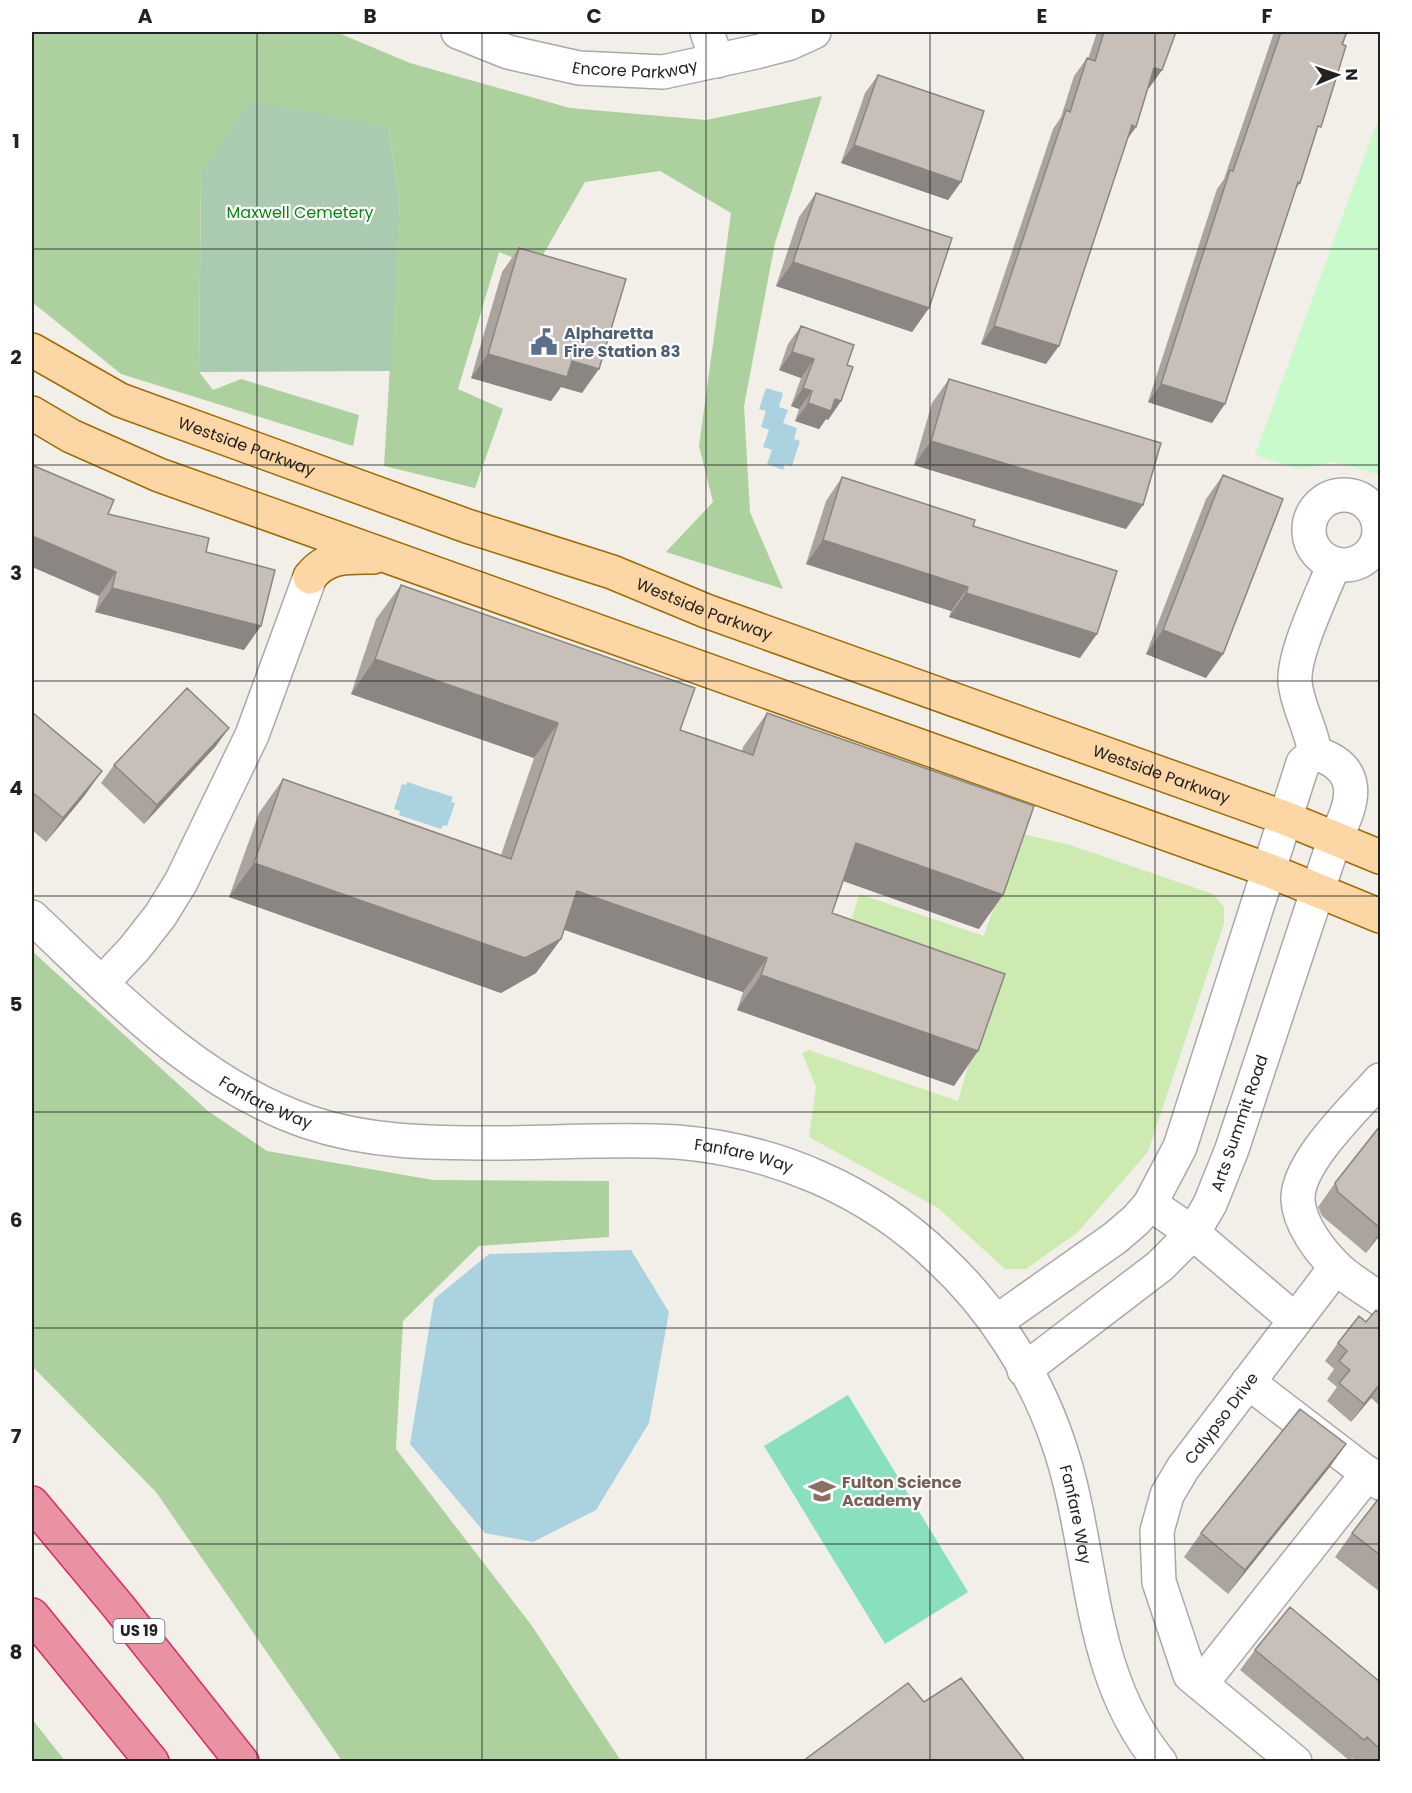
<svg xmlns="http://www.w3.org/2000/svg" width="1412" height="1793" font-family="Poppins,sans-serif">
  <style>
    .grass { fill: #cdebb0 }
    .forest { fill: #add19e }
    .cemetery { fill: #aacbaf }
    .park { fill: #c8facc }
    .pitch { fill: #88e0be }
    .water { fill: #aad3df }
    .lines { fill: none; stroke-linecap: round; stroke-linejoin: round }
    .minor-casing { stroke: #a9a9a9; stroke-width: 36 }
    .major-casing { stroke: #a06b00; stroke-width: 36 }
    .highway-casing { stroke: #dc2a67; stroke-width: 36 }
    .minor { stroke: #fff; stroke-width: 33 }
    .major { stroke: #fcd6a4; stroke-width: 33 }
    .highway { stroke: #e892a2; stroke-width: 33 }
    .wall { fill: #aba49e }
    .shaded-wall { fill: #8b8681 }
    .building { fill: #c7bfb8; stroke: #8b8681; stroke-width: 1.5 }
    .grid { fill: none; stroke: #222; stroke-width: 1.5; stroke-opacity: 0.55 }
    .labels { text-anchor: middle; stroke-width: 4.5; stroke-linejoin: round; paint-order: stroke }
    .shield { fill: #fff; stroke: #646464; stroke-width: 1.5 }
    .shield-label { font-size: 15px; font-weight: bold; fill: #222 }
    .street-label { font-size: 16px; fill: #222; stroke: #fff }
    .park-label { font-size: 16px; fill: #0c8416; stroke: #fff }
    .service-label { font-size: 16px; font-weight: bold; fill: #4e5e75; stroke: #fff; text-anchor: start }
    .education-label { font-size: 16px; font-weight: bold; fill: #785e54; stroke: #fff; text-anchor: start }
    .neatline { fill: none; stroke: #222; stroke-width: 2 }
    .grid-label { font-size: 20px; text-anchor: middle; font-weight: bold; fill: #222 }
  </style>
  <rect width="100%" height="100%" fill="#f2efe9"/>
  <path class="grass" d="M1019,833L1070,845L1213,894L1224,907V924L1148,1152L1078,1232L1026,1269H1005L938,1208L809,1137L816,1087L802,1053L809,1050L958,1101L986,1003L842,954L859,894L984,936Z"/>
  <path class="forest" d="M32,32H336L410,63L570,108L706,120L822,96L775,243L744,406L750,512L783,589L666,552L713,502L699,446L731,213L660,171L585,182L536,267L499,252L458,389L503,409L475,488L384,466L400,200L388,126L201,174L199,372L213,390L241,379L359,415L353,446L121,374L32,302Z
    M32,951L208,1111L267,1151L433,1180L609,1181V1237L479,1246L403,1321L396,1449L532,1626L621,1761H342L156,1492L32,1366Z
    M32,1719L65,1761H32Z"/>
  <path class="cemetery" d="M250,101L388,126L400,200L391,371L199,372L201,174Z"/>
  <path class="park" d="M1380,114V475L1334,462L1299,469L1255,455Z"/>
  <path class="pitch" d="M848,1395L968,1592L885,1644L764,1446Z"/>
  <path class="water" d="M766,388L783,393L779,407L788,410L783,423L797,428L794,439L800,441L792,466L785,464L783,470L767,464L772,450L763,447L769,430L761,427L766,411L759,409Z
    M407,782L453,797L451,802L455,803L447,826L443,825L441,829L399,815L400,811L394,809L402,784L406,785Z
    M631,1250L669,1312L649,1423L596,1510L533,1542L485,1533L410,1444L434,1299L489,1254Z"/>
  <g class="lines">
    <defs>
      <g id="minor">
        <path id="s1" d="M458,32L508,52L579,68L663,72L756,52L790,43L814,32"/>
        <path d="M707,32L717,61"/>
        <circle cx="1344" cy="530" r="35"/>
        <path d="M1315,753C1311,727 1297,706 1295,682C1293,653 1323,593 1334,564"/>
        <path id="s2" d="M32,917C116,996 197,1084 308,1122C370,1143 432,1143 496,1143C556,1143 617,1138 677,1142C775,1150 869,1190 939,1258C992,1307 1035,1374 1058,1442C1095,1548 1084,1671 1160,1762"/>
        <path d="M102,983L134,949L160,916L181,882L252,735L310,577"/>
        <path d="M1380,1080C1357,1106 1296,1163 1298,1200C1299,1223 1319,1250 1336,1267C1348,1279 1366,1289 1380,1299"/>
        <path d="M1150,1204L1193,1233L1295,1320"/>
        <path d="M996,1322L1115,1238L1136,1220L1150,1204L1180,1147L1303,763L1315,753C1363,768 1355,802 1335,838L1232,1149L1210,1204L1193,1233L1160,1266L1024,1370"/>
        <path d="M1248,1382L1380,1483"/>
        <path d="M1201,1684L1368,1473"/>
        <path id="s3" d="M1295,1762L1190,1675L1159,1582L1157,1531L1167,1495L1183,1468L1336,1267"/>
      </g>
      <g id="major">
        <path id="s4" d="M32,350L120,400L467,526L612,572L706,611L1285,818L1380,857"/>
        <path d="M32,413L71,436L159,475L1268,870L1380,916"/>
        <path d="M310,577C327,555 348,557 373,557"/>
      </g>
      <path id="highway" d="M32,1503L118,1606L242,1762
        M32,1615L152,1762"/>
    </defs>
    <use href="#minor" class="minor-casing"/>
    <use href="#major" class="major-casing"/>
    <use href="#highway" class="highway-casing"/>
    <use href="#minor" class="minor"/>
    <use href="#major" class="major"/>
    <use href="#highway" class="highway"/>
  </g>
  <path class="wall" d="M1097,32H1176L1162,70L1149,88H1148L1136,127L1128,138L1046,364L981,344L1053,129L1061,117L1074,76L1087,58L1088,59Z
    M1274,32H1347L1300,183L1295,190L1212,423L1148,402L1217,189L1224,179Z
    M878,75L961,182L948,200L841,163L865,93Z
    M816,193L929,308L912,332L776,286L799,217Z
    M519,248L582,393L561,387L551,401L471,378L502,272Z
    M801,326L847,365L841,401L828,420L826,419L819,429L795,421L799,409L791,406L801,378L779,370L788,344Z
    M949,379L1126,529L914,465L932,403Z
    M1223,475L1206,678L1146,654L1206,499Z
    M842,477L973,526L1080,658L949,617L951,611L806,564L826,501Z
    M108,514L206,552L244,650L95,612L99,596Z
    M401,585L680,730L742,751L743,747L767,713L979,929L843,881L832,913L954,1086L737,1010L743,992L564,929L561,939L536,973L501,993L229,897L259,813L283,779L501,855L534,758L351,694L376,619Z
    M32,712L85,795L46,842L32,830Z
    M216,746L144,824L101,783L114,765Z
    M1380,1126V1235L1366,1253L1322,1216L1318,1207L1335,1183Z
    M1380,1314V1406L1371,1398L1351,1422L1327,1401L1337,1387L1327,1379L1334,1369L1325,1361L1338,1343L1366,1322Z
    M1346,1444L1329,1468L1228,1594L1184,1557L1201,1533Z
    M1380,1497V1592L1335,1557L1352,1533Z
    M1255,1650L1380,1682V1761H1357L1352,1758L1350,1761L1240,1670Z"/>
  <path class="shaded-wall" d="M1154,68L1162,70L1149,88L1142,86Z
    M1132,125L1136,127L1123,145Z
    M854,145L961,182L948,200L841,163Z
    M793,262L929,308L912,332L776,286Z
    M994,326L1059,346L1046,364L981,344Z
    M792,352L814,359L801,378L779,370Z
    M488,354L572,361L599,369L582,393L561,387L551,401L471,378Z
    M1161,384L1225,404L1212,423L1148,402Z
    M803,388L812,391L799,409L791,406Z
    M835,399L841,401L828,420L826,419L819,429L795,421L808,403Z
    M931,441L1143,505L1126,529L914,465Z
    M32,536L116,572L99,596L32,567Z
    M823,540L968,587L951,611L806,564Z
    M112,588L261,626L244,650L95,612Z
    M966,593L1097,634L1080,658L949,617Z
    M1163,630L1223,654L1206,678L1146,654Z
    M375,659L558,723L534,758L351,694Z
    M229,728L216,746L144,824L157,805Z
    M102,771L85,795L46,842L63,818Z
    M856,843L1003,895L979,929L832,877Z
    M254,863L561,939L536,973L501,993L229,897Z
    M577,891L767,958L743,992L553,926Z
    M761,975L978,1051L954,1086L737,1010Z
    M1380,1232V1235L1366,1253Z
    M1380,1384L1371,1398L1351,1422L1364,1404Z
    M1346,1444L1329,1468L1228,1594L1245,1570Z"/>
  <path class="building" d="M1104,32H1176L1162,70L1154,68L1136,127L1132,125L1059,346L994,326L1066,110L1070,112L1087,58L1095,61Z
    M1281,32H1347L1342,44L1346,46L1321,127L1318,126L1300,183L1298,182L1225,404L1161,384L1230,170L1233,171Z
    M878,75L984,111L961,182L854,145Z
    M816,193L952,238L929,308L793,262Z
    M519,248L626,279L599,369L572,361L567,377L488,354Z
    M801,326L854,345L847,365L853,367L841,401L835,399L831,411L808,403L812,391L803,388L814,359L792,352Z
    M949,379L1161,443L1143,505L931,441Z
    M32,465L114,500L108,514L209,538L206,552L275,570L261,626L112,588L116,572L32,536Z
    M1223,475L1283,499L1223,654L1163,630Z
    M842,477L975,520L973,526L1117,571L1097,634L966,593L968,587L823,540Z
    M401,585L695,688L680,730L753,755L767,713L1034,806L1003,895L856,843L832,913L1005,974L978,1051L761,975L767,958L577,891L561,939L525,958L254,863L283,779L511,859L558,723L375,659Z
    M187,688L229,728L157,805L114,765Z
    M32,712L102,771L63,818L32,792Z
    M1380,1126V1228L1338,1192L1335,1183Z
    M1376,1310L1380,1314V1384L1364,1404L1339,1383L1350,1370L1339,1361L1347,1351L1338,1343L1359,1316L1366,1322Z
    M1300,1409L1346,1444L1245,1570L1201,1533Z
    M1380,1497V1555L1352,1533Z
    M1290,1607L1380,1682V1749L1367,1737L1364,1740L1255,1650Z
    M961,1678L1025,1761H803L908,1683L924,1702Z"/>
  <path class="grid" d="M257,32V1762M482,32V1762M706,32V1762M930,32V1762M1155,32V1762M32,249H1380M32,465H1380M32,681H1380M32,896H1380M32,1112H1380M32,1328H1380M32,1544H1380"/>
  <defs>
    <symbol id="civic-bare" viewBox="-9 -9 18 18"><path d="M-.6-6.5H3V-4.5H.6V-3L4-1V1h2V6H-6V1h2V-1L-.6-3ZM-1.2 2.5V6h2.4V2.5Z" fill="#5c6f8a" stroke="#fff" stroke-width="2.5" paint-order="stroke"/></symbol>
    <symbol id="school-bare" viewBox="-9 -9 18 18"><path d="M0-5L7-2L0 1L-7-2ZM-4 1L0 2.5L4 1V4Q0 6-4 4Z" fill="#8d6e63" stroke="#fff" stroke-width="2.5" paint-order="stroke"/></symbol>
  </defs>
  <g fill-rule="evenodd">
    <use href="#civic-bare" x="525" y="323" width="38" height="38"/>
    <use href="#school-bare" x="803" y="1472" width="38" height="38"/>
  </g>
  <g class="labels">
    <rect class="shield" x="113.5" y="1619" width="51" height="24" rx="4.5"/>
    <g class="shield-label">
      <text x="139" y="1636">US 19</text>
    </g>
    <g class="street-label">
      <text dy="6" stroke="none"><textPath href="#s1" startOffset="183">Encore Parkway</textPath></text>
      <text dy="6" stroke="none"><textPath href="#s4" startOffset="236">Westside Parkway</textPath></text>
      <text dy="6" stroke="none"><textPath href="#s4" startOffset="722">Westside Parkway</textPath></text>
      <text dy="6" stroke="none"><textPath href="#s4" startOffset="1208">Westside Parkway</textPath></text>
      <text dy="6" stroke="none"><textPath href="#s2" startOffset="300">Fanfare Way</textPath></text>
      <text transform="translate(1239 1123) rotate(-71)" y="6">Arts Summit Road</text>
      <text dy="6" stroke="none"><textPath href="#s2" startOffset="786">Fanfare Way</textPath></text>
      <text dy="6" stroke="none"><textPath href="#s3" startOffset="417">Calypso Drive</textPath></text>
      <text dy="6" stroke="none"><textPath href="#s2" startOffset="1306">Fanfare Way</textPath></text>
    </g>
    <g class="park-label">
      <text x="300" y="218">Maxwell Cemetery</text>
    </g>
    <g class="service-label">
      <text x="564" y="339">Alpharetta<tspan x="564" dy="18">Fire Station 83</tspan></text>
    </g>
    <g class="education-label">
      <text x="842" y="1488">Fulton Science<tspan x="842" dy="18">Academy</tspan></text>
    </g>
  </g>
  <rect width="1412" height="1793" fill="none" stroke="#ffffff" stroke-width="66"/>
  <g transform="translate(1337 75) rotate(88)" stroke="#ffffff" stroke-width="4.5" paint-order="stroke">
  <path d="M0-4.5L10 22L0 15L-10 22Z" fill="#222222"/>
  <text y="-9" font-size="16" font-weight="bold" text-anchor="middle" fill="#222222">N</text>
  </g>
  <rect x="33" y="33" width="1346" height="1727" class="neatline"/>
  <g class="grid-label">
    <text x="145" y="23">A</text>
    <text x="370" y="23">B</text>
    <text x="594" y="23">C</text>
    <text x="818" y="23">D</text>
    <text x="1042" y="23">E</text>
    <text x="1267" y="23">F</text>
    <text x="16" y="148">1</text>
    <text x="16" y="364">2</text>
    <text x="16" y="580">3</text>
    <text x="16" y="795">4</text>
    <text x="16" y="1011">5</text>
    <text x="16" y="1227">6</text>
    <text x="16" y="1443">7</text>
    <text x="16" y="1659">8</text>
  </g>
</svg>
